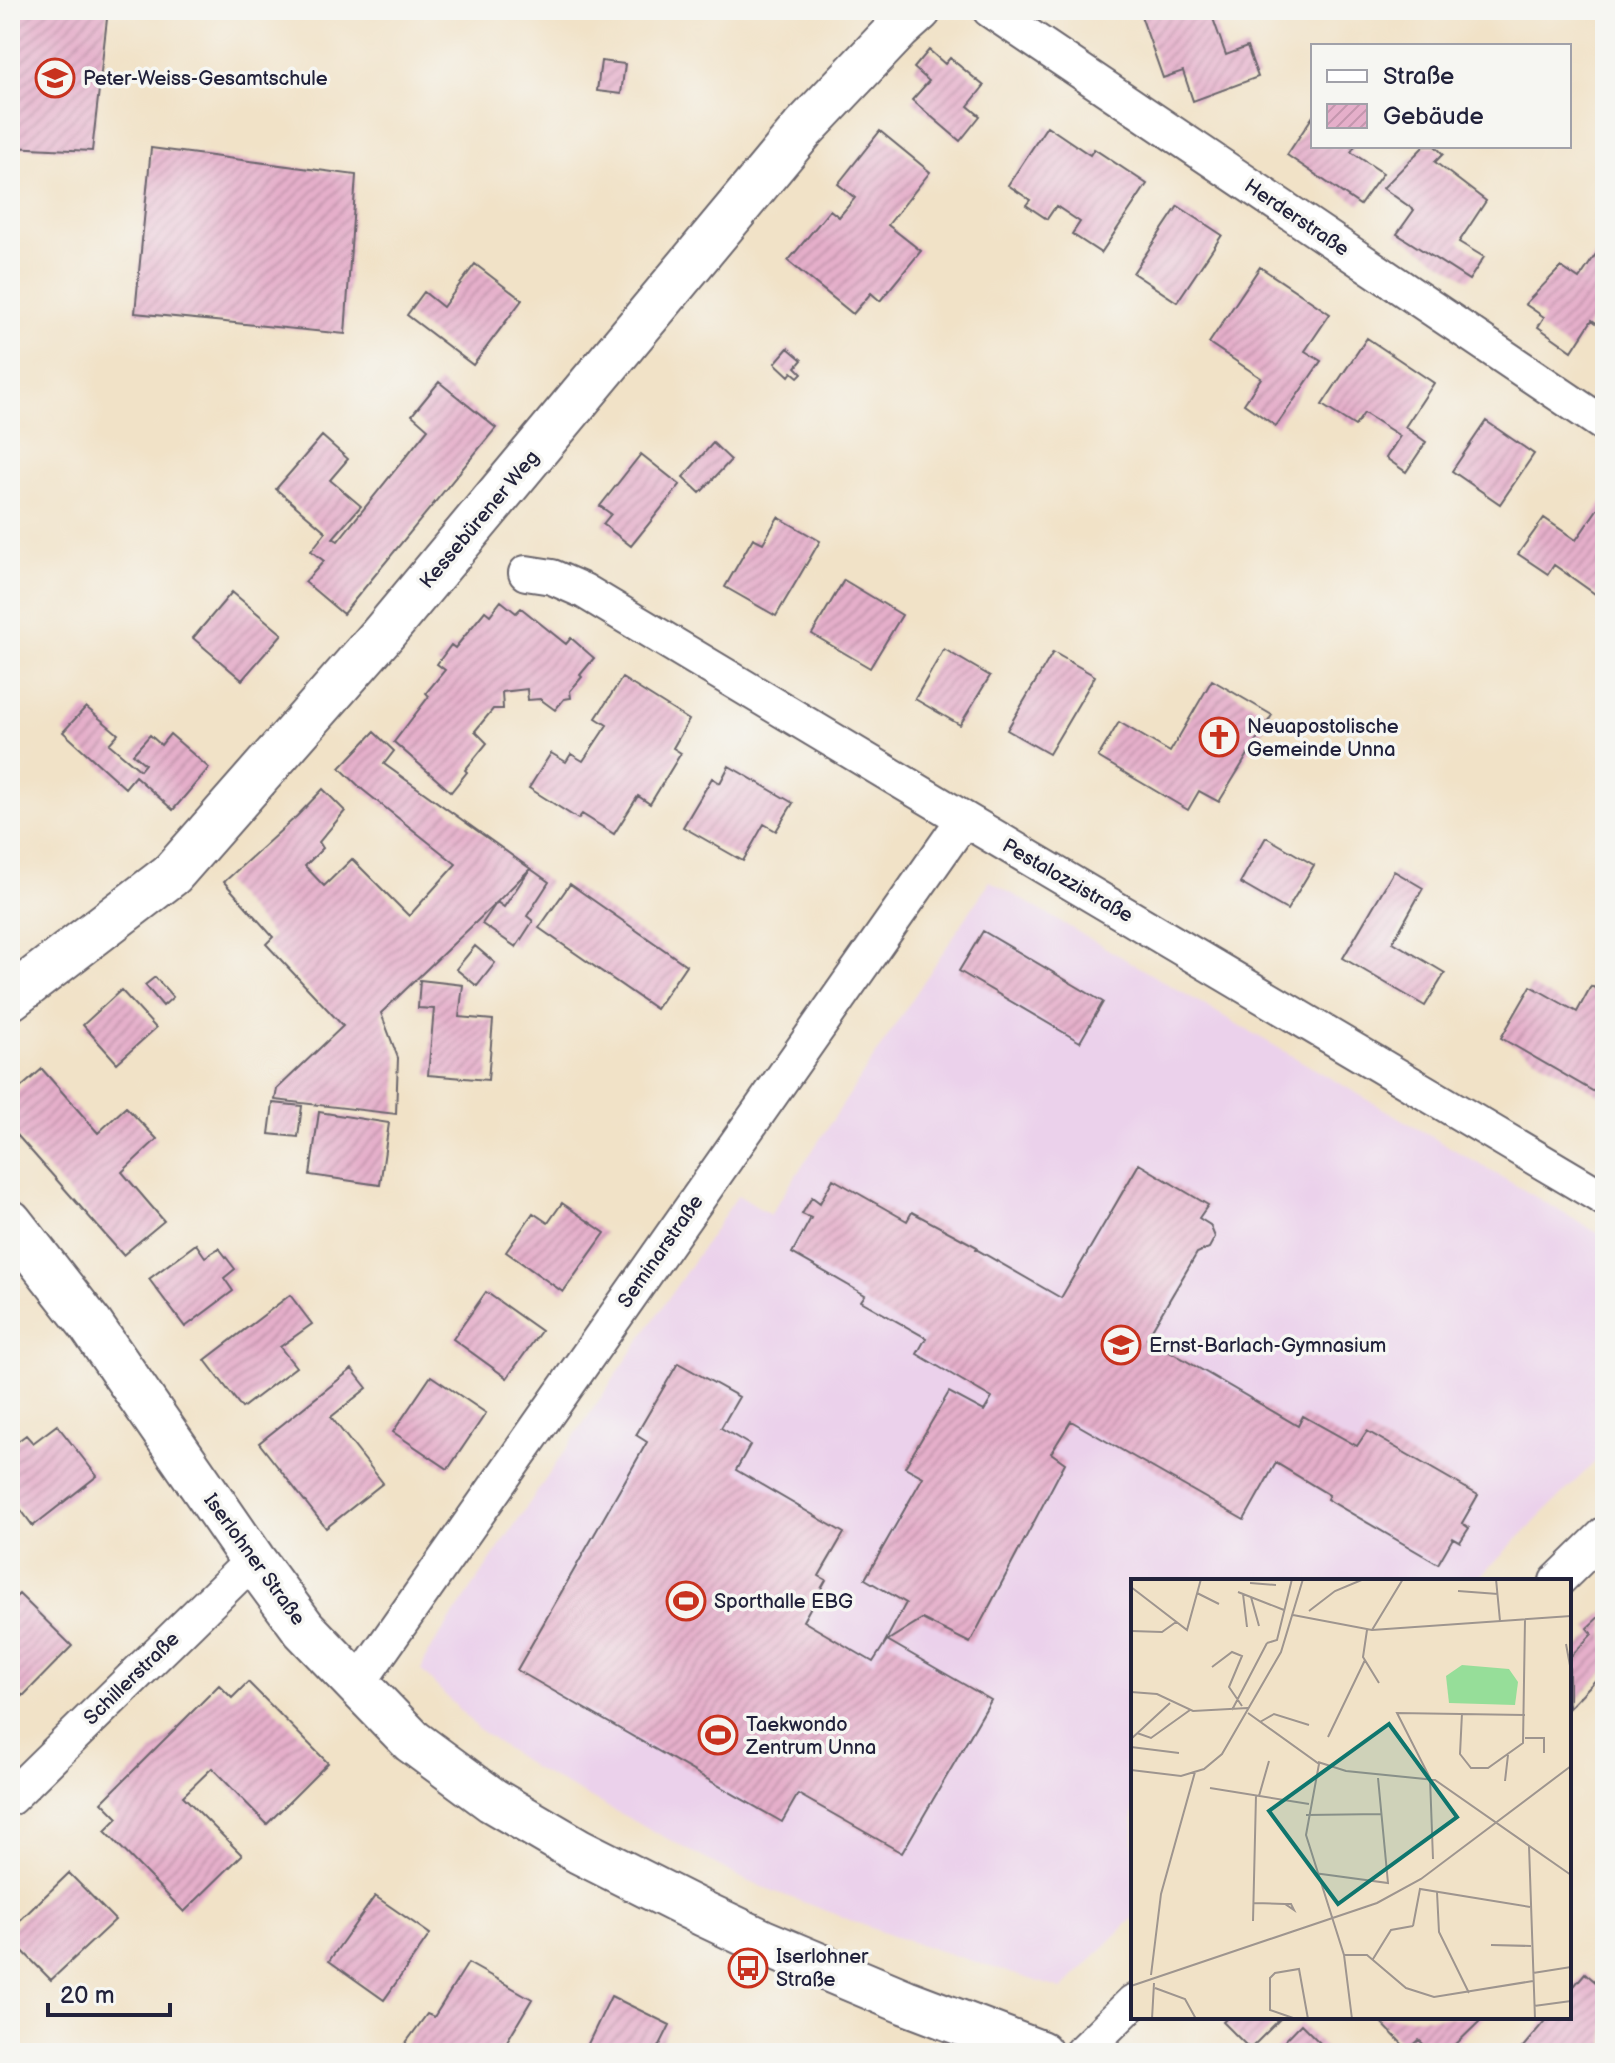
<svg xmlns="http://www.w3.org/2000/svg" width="1615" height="2063" font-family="'Balsamiq Sans',sans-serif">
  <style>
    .built { fill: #ebd1eb }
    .building { fill: url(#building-hatch); fill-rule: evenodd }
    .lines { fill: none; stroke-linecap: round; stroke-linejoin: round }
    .street-casing { stroke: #6a656c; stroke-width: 38 }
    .secondary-casing { stroke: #6a656c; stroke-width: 48 }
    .street { stroke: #fff; stroke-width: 34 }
    .secondary { stroke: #fff; stroke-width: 44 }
    .labels { text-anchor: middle; stroke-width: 7; stroke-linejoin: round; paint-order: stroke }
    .poi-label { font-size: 20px; fill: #22223b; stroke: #f6f6f2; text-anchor: start }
    .street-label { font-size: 20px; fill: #22223b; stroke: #f6f6f2 }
    .inset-road { fill: none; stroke: #9e958f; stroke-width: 2 }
    .view { fill: #0f766e; fill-opacity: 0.15; stroke: #0f766e; stroke-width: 4 }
    .inset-edge { fill: none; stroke: #22223b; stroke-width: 4 }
  </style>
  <defs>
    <pattern id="building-hatch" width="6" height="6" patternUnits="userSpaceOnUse" patternTransform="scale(2)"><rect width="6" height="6" fill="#e5afca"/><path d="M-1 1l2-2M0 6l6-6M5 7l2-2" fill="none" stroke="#c496ae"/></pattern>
  </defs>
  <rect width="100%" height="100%" fill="#f6f6f2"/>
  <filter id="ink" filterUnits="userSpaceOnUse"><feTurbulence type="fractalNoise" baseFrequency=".0125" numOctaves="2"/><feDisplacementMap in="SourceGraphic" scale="16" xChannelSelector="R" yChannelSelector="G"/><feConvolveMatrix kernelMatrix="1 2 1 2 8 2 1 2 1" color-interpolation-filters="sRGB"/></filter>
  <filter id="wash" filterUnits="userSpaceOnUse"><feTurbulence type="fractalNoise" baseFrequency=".006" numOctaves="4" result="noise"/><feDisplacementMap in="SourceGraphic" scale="32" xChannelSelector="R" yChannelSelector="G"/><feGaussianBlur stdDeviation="1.8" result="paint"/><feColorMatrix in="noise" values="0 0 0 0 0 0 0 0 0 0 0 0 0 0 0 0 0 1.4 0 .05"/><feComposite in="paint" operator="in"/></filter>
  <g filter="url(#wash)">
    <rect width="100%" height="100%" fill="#f1e2c7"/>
    <path class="built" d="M990,881L1605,1237V1452L1475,1581H1133V1918L1062,1989L892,1936L747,1881L534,1768L478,1729L421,1670L428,1653L738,1195L770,1215Z"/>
    <g id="blocks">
      <path class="building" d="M10,10H108L92,151L10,147Z
        M1139,10H1210L1226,55L1247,47L1258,77L1193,101L1183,71L1163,78Z
        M929,50L945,64L950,58L984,86L968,106L980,116L960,141L912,100L929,81L914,68Z
        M601,61L625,64L621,94L597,91Z
        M1313,116V146H1355L1351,152L1383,173L1360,205L1287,155Z
        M1047,126L1090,155L1094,149L1147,184L1101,253L1072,234L1080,222L1056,206L1047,219L1026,205L1030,200L1008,185Z
        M880,131L930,172L888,225L921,251L880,301L871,293L853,314L788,261L830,210L839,217L855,198L838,184Z
        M1424,146H1435L1443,154L1435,162L1486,201L1459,242L1484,257L1469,280L1397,234L1414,210L1383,188Z
        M151,148L356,175L345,334L135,313Z
        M1178,206L1222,235L1177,302L1133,273Z
        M1596,254L1605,261V316L1599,325L1592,320L1572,351L1538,327L1544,317L1525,304L1561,267L1579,279Z
        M475,264L522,300L473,365L407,315L424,292L443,307Z
        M1260,267L1330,314L1305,351L1321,361L1276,426L1244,404L1261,378L1209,343Z
        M1367,338L1434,383L1405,427L1426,442L1406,472L1386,458L1400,436L1364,413L1355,426L1322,405Z
        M788,348L802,360L796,367L802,373L798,377L792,372L789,376L775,363Z
        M439,382L496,428L343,614L305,582L324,561L311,551L326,532L276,489L322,436L348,459L330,480L361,506L333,538L338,541L428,429L412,415Z
        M1486,421L1534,454L1500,504L1452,471Z
        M713,443L731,460L700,493L683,477Z
        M641,454L680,485L631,546L603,524L611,514L600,506Z
        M1605,498V601L1554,565L1548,574L1518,554L1544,518L1576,540Z
        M778,517L820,541L776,616L725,587L753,538L763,543Z
        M844,580L902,615L870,668L812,634Z
        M232,592L282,634L242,680L193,638Z
        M501,601L516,613L521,608L566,644L571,638L594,658L580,675L582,677L570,691L571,698L564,699L555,710L540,699L528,700L527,689L502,692L503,709H493L475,731L487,743L465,770L467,772L451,792L394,742L429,696L426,693L445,670L437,664L451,645L455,648L485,611L490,615Z
        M944,649L990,676L960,725L915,699Z
        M1053,652L1095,676L1049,754L1007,730Z
        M622,678L689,720L673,748L681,753L650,804L638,796L614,834L582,814L578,819L529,788L551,753L566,762L571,754L583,761L607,725L596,718Z
        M1212,680L1272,715L1219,802L1199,791L1188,810L1098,757L1119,722L1170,752Z
        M86,707L118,734L109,744L140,770L145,764L133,754L150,735L161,745L170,734L209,768L173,810L135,776L125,788L63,732Z
        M374,732L394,751L384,764L549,882L527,916L533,921L516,947L482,924L497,902L381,1013L398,1058L396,1114L275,1100L277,1089L343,1026L266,944L273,937L224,882L297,816L323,789L345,811L319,842L323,848L305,866L324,886L352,859L409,916L456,864L363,790L340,768ZM530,869L504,907L497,902Z
        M729,766L793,803L776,831L764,824L743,861L683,827L712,778L720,783Z
        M1266,837L1314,865L1287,910L1240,883Z
        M1394,871L1423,888L1393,942L1445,973L1425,1006L1343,958Z
        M570,884L686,965L656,1009L539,928Z
        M983,931L1103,1002L1080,1042L959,971Z
        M475,946L495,963L477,986L456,969Z
        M155,977L173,997L163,1006L145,985Z
        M420,980L463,985L459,1017L493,1020L488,1080L428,1075L434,1009L418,1008Z
        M1531,986L1577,1012L1591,986L1605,994V1098L1501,1038Z
        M121,990L156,1028L117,1063L83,1025Z
        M42,1069L98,1133L126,1107L157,1139L122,1172L164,1221L123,1255L10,1127V1097Z
        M273,1103L302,1106L298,1137L269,1134Z
        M319,1112L389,1123L380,1185L310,1175Z
        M1139,1164L1208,1205L1199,1218L1210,1225L1215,1237L1209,1248L1197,1253L1147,1338L1298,1426L1303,1416L1357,1446L1367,1431L1478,1495L1462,1523L1469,1528L1460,1542L1453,1538L1438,1564L1327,1499L1329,1495L1276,1463L1244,1520L1071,1421L1051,1453L1065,1463L970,1643L922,1619L885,1642L906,1603L865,1579L923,1477L905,1467L949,1392L984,1411L992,1398L917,1354L926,1338L861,1301L865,1295L792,1253L811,1218L802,1214L812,1197L820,1203L833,1179L907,1221L912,1212L977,1247L976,1249L1061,1298Z
        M562,1203L605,1233L563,1292L506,1252L533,1213L548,1223Z
        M196,1244L205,1257L219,1248L235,1269L224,1278L233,1291L185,1327L149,1279Z
        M486,1292L541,1331L507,1378L453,1339Z
        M290,1295L312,1324L280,1347L296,1367L242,1408L205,1360Z
        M678,1363L739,1397L721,1428L750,1445L736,1470L844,1533L819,1576L826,1580L803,1621L873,1662L887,1640L991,1700L902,1853L798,1794L782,1822L517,1670L647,1442L636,1435Z
        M352,1369L367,1388L331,1417L383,1483L326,1528L259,1443Z
        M431,1376L486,1413L448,1469L393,1432Z
        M57,1425L97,1476L33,1526L10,1495V1466L14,1462L10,1457V1447L26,1435L33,1443Z
        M19,1594L72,1646L23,1696L10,1682V1603Z
        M1605,1611V1670L1569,1708V1658L1592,1634L1587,1628Z
        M248,1682L328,1763L267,1824L212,1768L183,1796L242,1855L184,1912L105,1831L118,1818L102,1802L219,1685L232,1698Z
        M69,1873L115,1920L51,1980L10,1938V1930Z
        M375,1896L430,1934L384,2000L329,1961Z
        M468,1963L532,1999L500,2053L489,2050L487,2053H474L465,2048L462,2053H409L402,2048L427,2014L434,2017Z
        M1585,1973L1605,1990V2053H1527L1522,2048L1548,2017H1569V1992Z
        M611,1996L670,2025L656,2053H595L586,2048Z
        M1228,2017H1282L1250,2049L1223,2022Z
        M1376,2017H1484L1447,2053H1433L1419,2040L1408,2050Z
        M1301,2024L1330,2053H1273Z"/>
    </g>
  </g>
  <g filter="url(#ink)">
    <use href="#blocks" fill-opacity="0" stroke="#6a656c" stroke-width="2"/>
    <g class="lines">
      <defs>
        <path id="street" d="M990,10L1605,425
          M526,573L552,577L584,591L964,819L1605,1199
          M1557,1581L1605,1534
          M357,1685L964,819
          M10,1798L253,1560
          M1081,2053L1133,2002"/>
        <path id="secondary" d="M10,998L172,874L382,635L803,129L898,29L919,10
          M10,1222L90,1324L253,1560L304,1629L412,1741L492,1800L579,1851L704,1914L761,1941L906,2002L1040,2053"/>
      </defs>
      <use href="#street" class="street-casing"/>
      <use href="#secondary" class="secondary-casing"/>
      <use href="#street" class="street"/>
      <use href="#secondary" class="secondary"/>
    </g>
  </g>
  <defs>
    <symbol id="school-ring" viewBox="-11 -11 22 22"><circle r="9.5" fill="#f6f6f2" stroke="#c8321e" stroke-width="1.5"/><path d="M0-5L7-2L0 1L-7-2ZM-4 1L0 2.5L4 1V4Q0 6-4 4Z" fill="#c8321e"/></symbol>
    <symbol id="church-ring" viewBox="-11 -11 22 22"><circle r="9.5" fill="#f6f6f2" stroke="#c8321e" stroke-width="1.5"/><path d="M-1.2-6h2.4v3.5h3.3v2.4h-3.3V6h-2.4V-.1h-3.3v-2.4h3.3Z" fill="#c8321e"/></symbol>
    <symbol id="stadium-ring" viewBox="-11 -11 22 22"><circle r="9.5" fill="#f6f6f2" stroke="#c8321e" stroke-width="1.5"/><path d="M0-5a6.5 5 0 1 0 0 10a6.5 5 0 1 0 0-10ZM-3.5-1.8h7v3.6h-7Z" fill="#c8321e"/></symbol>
    <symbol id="bus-ring" viewBox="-11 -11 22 22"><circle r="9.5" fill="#f6f6f2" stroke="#c8321e" stroke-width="1.5"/><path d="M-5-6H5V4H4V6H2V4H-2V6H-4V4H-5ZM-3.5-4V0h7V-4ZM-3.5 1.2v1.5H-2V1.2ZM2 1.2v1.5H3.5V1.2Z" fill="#c8321e"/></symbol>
  </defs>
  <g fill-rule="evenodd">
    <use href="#school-ring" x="33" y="56" width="44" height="44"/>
    <use href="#church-ring" x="1197" y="715" width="44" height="44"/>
    <use href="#school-ring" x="1099" y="1323" width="44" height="44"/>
    <use href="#stadium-ring" x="664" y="1579" width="44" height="44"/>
    <use href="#stadium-ring" x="696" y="1713" width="44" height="44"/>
    <use href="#bus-ring" x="726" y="1946" width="44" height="44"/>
  </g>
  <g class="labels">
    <g class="poi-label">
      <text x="83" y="85">Peter-Weiss-Gesamtschule</text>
      <text x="1247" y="733">Neuapostolische<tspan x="1247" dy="23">Gemeinde Unna</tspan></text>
      <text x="1149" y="1352">Ernst-Barlach-Gymnasium</text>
      <text x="714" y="1608">Sporthalle EBG</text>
      <text x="746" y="1731">Taekwondo<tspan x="746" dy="23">Zentrum Unna</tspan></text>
      <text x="776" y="1963">Iserlohner<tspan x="776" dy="23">Straße</tspan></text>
    </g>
    <g class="street-label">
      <text transform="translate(1297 217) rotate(34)" y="7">Herderstraße</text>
      <text transform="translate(479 519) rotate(-50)" y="7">Kessebürener Weg</text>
      <text transform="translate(1068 880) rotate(30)" y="7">Pestalozzistraße</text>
      <text transform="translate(660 1251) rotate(-55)" y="7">Seminarstraße</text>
      <text transform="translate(255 1559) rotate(54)" y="7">Iserlohner Straße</text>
      <text transform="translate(131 1678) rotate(-44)" y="7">Schillerstraße</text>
    </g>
  </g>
  <g transform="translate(1131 1579)">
    <rect width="440" height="440" fill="#f1e2c7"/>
    <path d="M331,86L378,90L387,103L384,126L318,124L315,97Z" fill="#96de99"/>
    <path class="inset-road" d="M365,0L369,42M119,4L145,6M0,8L56,51L70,0M327,12L367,15M107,13L153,31M66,14L88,25M112,15L116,48M120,18L128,47M178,32L204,12L233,0M162,36L241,51L440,37M236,51L232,78L248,104M241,51L272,0M0,52L31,53L45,43M136,64L146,61L161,0M435,65L440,92M81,88L101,73L111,77L98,108L111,127M0,113L26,115L62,132L117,129M101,131L136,64M117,134L188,185L175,256L213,376L221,440M331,134L329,175L340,189H357L392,164L394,40M129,143L143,135L178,146M6,154L20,159L59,131M197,158L234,81M394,159H413V174M0,160L39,124M0,168L48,174M187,183L215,192L304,201L440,296M0,191L50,197L73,190L91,175L150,73L172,0M374,202L377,176M79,209L178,225M128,217L138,182M175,236L251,235M398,267L404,440M302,280L299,199L266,134L394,136M183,294L257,304L247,199M306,313L308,353L338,414M123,324L154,325L163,331L160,325H154M122,342L125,216M282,347L289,310L399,328M360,366L400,367M213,376H236L275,409L303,418L402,402M242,380L260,351L282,347M402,394L440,388M20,396L30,315L64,193M0,407L246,324L290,300L440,187M24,409L54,420L65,440M403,427L440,422M21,440L23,404M165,440L139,431V399L144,394L168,390L177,440"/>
    <path class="view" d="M258,145L326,238L207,325L138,232Z"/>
    <rect width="440" height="440" class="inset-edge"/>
  </g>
  <rect width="1615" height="2063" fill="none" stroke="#f6f6f2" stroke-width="40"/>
  <rect x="1311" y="44" width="260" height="104" fill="#f6f6f2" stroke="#a1a1a9" stroke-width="2"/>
  <rect x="1327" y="70" width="40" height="12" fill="#ffffff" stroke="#a1a1a9" stroke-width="2"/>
  <text x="1383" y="84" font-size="24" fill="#22223b">Straße</text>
  <rect x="1327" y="104" width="40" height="24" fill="url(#building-hatch)" stroke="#a1a1a9" stroke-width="2"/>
  <text x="1383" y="124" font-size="24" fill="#22223b">Gebäude</text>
  <path d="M48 2003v12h122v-12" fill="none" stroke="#22223b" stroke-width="4"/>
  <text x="60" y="2003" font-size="24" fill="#22223b" stroke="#f6f6f2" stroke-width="6" paint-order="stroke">20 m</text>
</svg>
